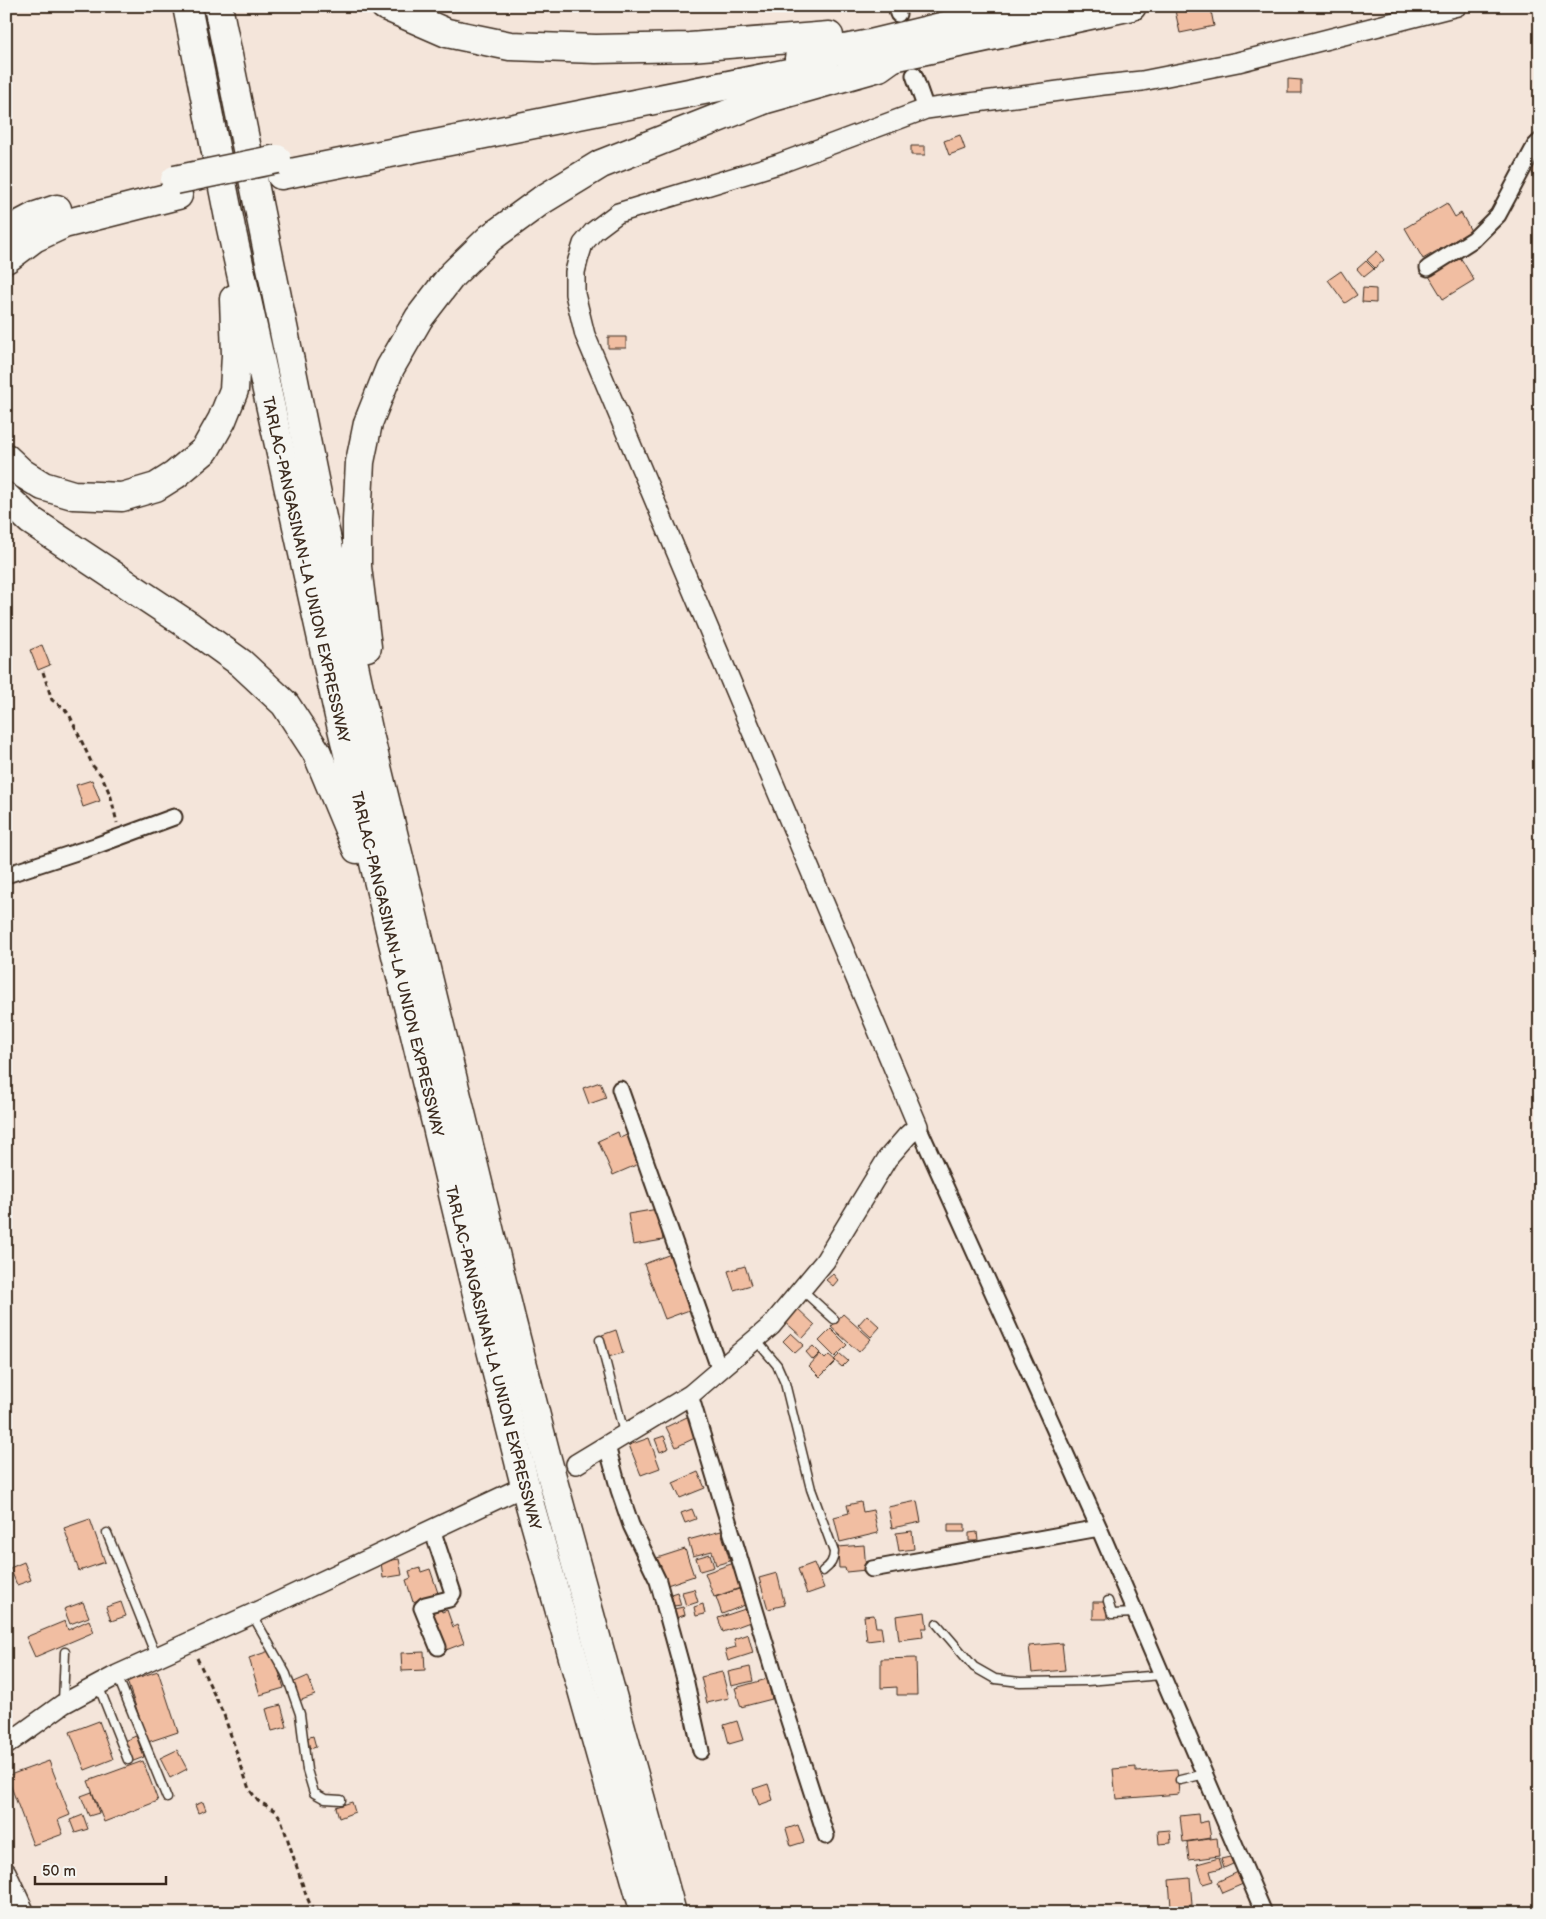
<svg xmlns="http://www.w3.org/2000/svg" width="1546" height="1919" font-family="'Balsamiq Sans',sans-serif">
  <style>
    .building { fill: #f1bea2; stroke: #3b2a1e }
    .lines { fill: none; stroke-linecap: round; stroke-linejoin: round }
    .service-casing { stroke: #3b2a1e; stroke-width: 11 }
    .minor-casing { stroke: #3b2a1e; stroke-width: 19 }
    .tertiary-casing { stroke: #3b2a1e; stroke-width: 22 }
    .motorway-casing { stroke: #3b2a1e; stroke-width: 31 }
    .path { stroke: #3b2a1e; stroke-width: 3; stroke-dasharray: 5 4; stroke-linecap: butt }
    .service { stroke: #f6f6f2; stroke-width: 8 }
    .minor { stroke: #f6f6f2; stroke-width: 15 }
    .tertiary { stroke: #f6f6f2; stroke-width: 19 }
    .motorway { stroke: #f6f6f2; stroke-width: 28 }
    .motorway-bridge-casing { stroke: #3b2a1e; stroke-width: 31; stroke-linecap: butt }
    .motorway-bridge { stroke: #f6f6f2; stroke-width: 28 }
    .labels { text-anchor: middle; stroke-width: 5; stroke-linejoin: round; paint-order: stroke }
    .street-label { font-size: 16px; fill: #3b2a1e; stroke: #f6f6f2 }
  </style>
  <rect width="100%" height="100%" fill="#f4e5da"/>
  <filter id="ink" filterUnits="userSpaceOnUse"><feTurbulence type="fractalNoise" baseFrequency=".02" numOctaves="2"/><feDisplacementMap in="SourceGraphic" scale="10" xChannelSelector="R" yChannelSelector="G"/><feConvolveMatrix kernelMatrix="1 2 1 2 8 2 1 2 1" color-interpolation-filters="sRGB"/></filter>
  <g filter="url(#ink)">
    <path class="building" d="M1174,6H1210L1214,26L1180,33Z
      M1288,79L1301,80V93H1288Z
      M960,135L965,149L949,155L944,141Z
      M911,146H925V155H911Z
      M1540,163V187L1530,168Z
      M1447,203L1455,217L1461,213L1471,231L1423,259L1405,228Z
      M1377,251L1384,260L1375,268L1367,260Z
      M1460,257L1474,280L1443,299L1429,276Z
      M1366,261L1374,269L1364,277L1357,269Z
      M1341,271L1357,295L1345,303L1328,280Z
      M1363,288L1376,289V303L1362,302Z
      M608,337H626V348H608Z
      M42,645L50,665L38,670L30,650Z
      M92,780L100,801L83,807L76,785Z
      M600,1082L606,1098L589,1104L583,1088Z
      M618,1132L620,1138L631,1133L643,1162L613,1175L598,1141Z
      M658,1209L663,1240L633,1245L628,1214Z
      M671,1254L692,1309L665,1319L644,1264Z
      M745,1266L751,1285L734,1290L728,1271Z
      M833,1274L838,1280L833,1286L826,1280Z
      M796,1307L815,1325L803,1338L783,1320Z
      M843,1314L871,1339L859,1352L831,1327Z
      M867,1315L880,1327L871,1337L858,1325Z
      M831,1329L847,1345L835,1357L819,1341Z
      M616,1330L623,1353L608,1357L602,1335Z
      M791,1333L804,1345L795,1353L783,1341Z
      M813,1346L820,1353L813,1360L806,1352Z
      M820,1354L825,1359L829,1355L836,1361L820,1377L809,1366Z
      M840,1354L848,1361L842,1367L834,1360Z
      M687,1417L697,1437L676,1447L666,1427Z
      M664,1436L669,1448L660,1452L655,1439Z
      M649,1438L660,1468L641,1475L629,1445Z
      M698,1472L705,1488L680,1498L673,1483Z
      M917,1501L921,1522L892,1528L888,1507Z
      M861,1502L863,1512L873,1510L878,1533L840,1542L834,1517L849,1513L847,1505Z
      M692,1509L696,1519L685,1523L681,1513Z
      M90,1519L105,1562L79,1571L64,1528Z
      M948,1524H965V1532H948Z
      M721,1531L730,1561L716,1565L712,1551L693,1556L688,1540Z
      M912,1531L914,1549L899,1551L896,1533Z
      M977,1532L978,1541H969V1533Z
      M864,1545L866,1570L846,1572L845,1568H839L838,1547Z
      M685,1549L694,1576L667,1585L658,1571L661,1570L657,1558Z
      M710,1554L714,1567L700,1571L696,1558Z
      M399,1559L402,1575L383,1578L381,1562Z
      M24,1562L31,1580L17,1585L10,1568Z
      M734,1563L743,1587L714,1597L705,1573Z
      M814,1563L824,1588L807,1594L798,1569Z
      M420,1568L421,1572L430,1569L438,1593L413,1602L406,1580L411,1578L409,1571Z
      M777,1573L785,1605L768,1609L759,1578Z
      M694,1589L698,1602L686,1606L682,1592Z
      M739,1589L745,1605L722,1614L716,1597Z
      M677,1592L681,1605L674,1606L671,1594Z
      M83,1602L89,1617L70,1624L64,1609Z
      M121,1602L126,1616L111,1621L106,1607Z
      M1093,1602H1107V1619H1093Z
      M439,1604L442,1612L447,1610L453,1627L457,1625L464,1643L441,1652L425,1609Z
      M703,1604L705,1614L696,1616L694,1607Z
      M683,1607L685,1615L676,1618L674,1609Z
      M745,1609L750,1622L723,1632L718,1618Z
      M925,1612L927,1628H922L923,1637L899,1640L896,1616Z
      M874,1615L876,1627H881L883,1639L867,1641L864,1616Z
      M89,1620L94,1632L35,1657L26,1637L65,1621L68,1630Z
      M748,1634L753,1653L728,1661L725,1650L736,1647L734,1639Z
      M1062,1643L1065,1670L1032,1673L1029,1646Z
      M272,1650L284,1688L260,1695L249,1658Z
      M424,1652L425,1670L402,1671L401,1653Z
      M916,1658L917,1695H897V1687L881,1688V1659Z
      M750,1667L753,1681L731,1686L728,1672Z
      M158,1671L178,1732L148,1742L127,1681Z
      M722,1672L729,1698L707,1703L701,1677Z
      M308,1676L315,1695L299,1701L292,1683Z
      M767,1679L772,1699L741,1707L735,1688Z
      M281,1705L287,1727L272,1731L266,1709Z
      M99,1721L113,1759L85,1770L70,1732Z
      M737,1721L743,1740L729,1744L724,1725Z
      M136,1736L144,1757L131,1762L124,1741Z
      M313,1736L316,1747L310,1749L307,1738Z
      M177,1750L187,1769L170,1778L160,1758Z
      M49,1761L70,1815L58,1820L63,1834L33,1845L7,1776Z
      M143,1761L158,1801L104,1822L88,1781Z
      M1136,1767V1772L1177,1769L1179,1794L1116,1799L1113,1769Z
      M768,1784L773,1800L759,1805L753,1789Z
      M92,1792L99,1813L89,1816L81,1796Z
      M203,1802L206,1810L198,1813L195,1805Z
      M352,1802L355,1812L339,1818L336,1807Z
      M1198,1814L1199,1823L1208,1821L1211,1838L1183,1842L1180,1816Z
      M83,1815L88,1829L75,1833L70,1820Z
      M798,1825L804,1842L791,1846L786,1829Z
      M1170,1830L1171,1843L1159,1844L1158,1831Z
      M1217,1838L1219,1856L1189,1860L1187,1842Z
      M1230,1857L1233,1864L1224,1868L1221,1859Z
      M1219,1858L1222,1868L1210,1871L1213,1881L1203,1884L1197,1864Z
      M1238,1872L1243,1884L1222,1893L1217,1882Z
      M1190,1878L1192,1905L1171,1907L1169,1880Z"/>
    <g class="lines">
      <defs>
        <path id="service" d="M801,1289L834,1319
          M600,1340L624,1433
          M756,1340L777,1365L785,1383L811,1489L834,1552C834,1561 830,1566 823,1571
          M107,1533L156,1656
          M1108,1601L1112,1614L1135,1613
          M252,1614L286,1674L300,1714L307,1770L314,1793L325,1799L341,1800
          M937,1624L974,1667L995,1679L1020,1682L1087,1681L1162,1675
          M117,1675L167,1798
          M98,1685L128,1760
          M63,1702L65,1652
          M1180,1780L1205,1774"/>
        <path id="minor" d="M896,6L898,14
          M914,75L926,109
          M1428,268L1474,239L1498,215L1535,146L1540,141
          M6,875L95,846L174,817
          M620,1089L719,1368
          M918,1126L1099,1528L1264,1913
          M690,1395L782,1699L826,1836
          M607,1446L619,1490L631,1525L658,1581L686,1683L701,1751
          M432,1529L453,1593L449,1599L425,1605L422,1608L438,1647
          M872,1569L1099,1528"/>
        <path id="tertiary" d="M576,1464L690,1395L771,1326L825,1261L887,1159L907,1136L918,1126L585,335L575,294V272L578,260L583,244L594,231L618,213L778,164L926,109L1103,85L1142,81L1238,62L1457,6
          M6,1745L63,1704L117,1675L252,1614L514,1491
          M6,1872L25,1913"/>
        <g id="motorway">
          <path id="s1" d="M187,6L231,228L339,716L473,1278L530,1505L645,1913"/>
          <path d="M218,6L318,499L369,734L511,1319L547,1459L672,1913"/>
          <path d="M385,6L447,33L510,46L596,49L690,47L829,36"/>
          <path d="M875,56L893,57L1132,6"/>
          <path d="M799,58L870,44L1028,6"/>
          <path d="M281,175L823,66"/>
          <path d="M6,232L36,216L57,209"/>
          <path d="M6,259L34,238L64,224L178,195"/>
          <path d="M6,458L22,473L43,486L73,495L122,497L156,487L175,475L205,450L222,420L234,390L236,355L234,299"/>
          <path d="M6,497L30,520L191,627L241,663L285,704L317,753L357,849"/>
          <path d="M367,647L357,567V521L360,462L368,423L390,368L419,318L452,275L490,238L542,200L601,164L766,99L879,67L893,57"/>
        </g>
      </defs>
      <use href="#service" class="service-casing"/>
      <use href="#minor" class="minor-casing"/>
      <use href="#tertiary" class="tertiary-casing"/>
      <use href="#motorway" class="motorway-casing"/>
      <path class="path" d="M43,672L52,700L64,708L70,716L93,766L102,776L111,797L117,823
        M197,1658L224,1715L249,1789L258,1801L276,1811L281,1819L306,1895L314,1913"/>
      <use href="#service" class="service"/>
      <use href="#minor" class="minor"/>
      <use href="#tertiary" class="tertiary"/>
      <use href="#motorway" class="motorway"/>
      <defs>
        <path id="motorway-bridge" d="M175,180L277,159"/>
      </defs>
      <use href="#motorway-bridge" class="motorway-bridge-casing"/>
      <use href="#motorway-bridge" class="motorway-bridge"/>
    </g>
  </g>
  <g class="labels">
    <g class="street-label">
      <text dy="6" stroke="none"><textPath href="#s1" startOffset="576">TARLAC-PANGASINAN-LA UNION EXPRESSWAY</textPath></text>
      <text dy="6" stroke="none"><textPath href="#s1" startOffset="981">TARLAC-PANGASINAN-LA UNION EXPRESSWAY</textPath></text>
      <text dy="6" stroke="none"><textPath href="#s1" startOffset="1386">TARLAC-PANGASINAN-LA UNION EXPRESSWAY</textPath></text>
    </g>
  </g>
  <rect width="1546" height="1919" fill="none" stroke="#f6f6f2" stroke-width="25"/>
  <rect x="12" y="12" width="1521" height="1894" fill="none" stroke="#3b2a1e" stroke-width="2" filter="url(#ink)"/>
  <path d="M35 1876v8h131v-8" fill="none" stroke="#3b2a1e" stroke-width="2.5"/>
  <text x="42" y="1876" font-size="15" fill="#3b2a1e" stroke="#f6f6f2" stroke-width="4" paint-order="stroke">50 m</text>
</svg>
